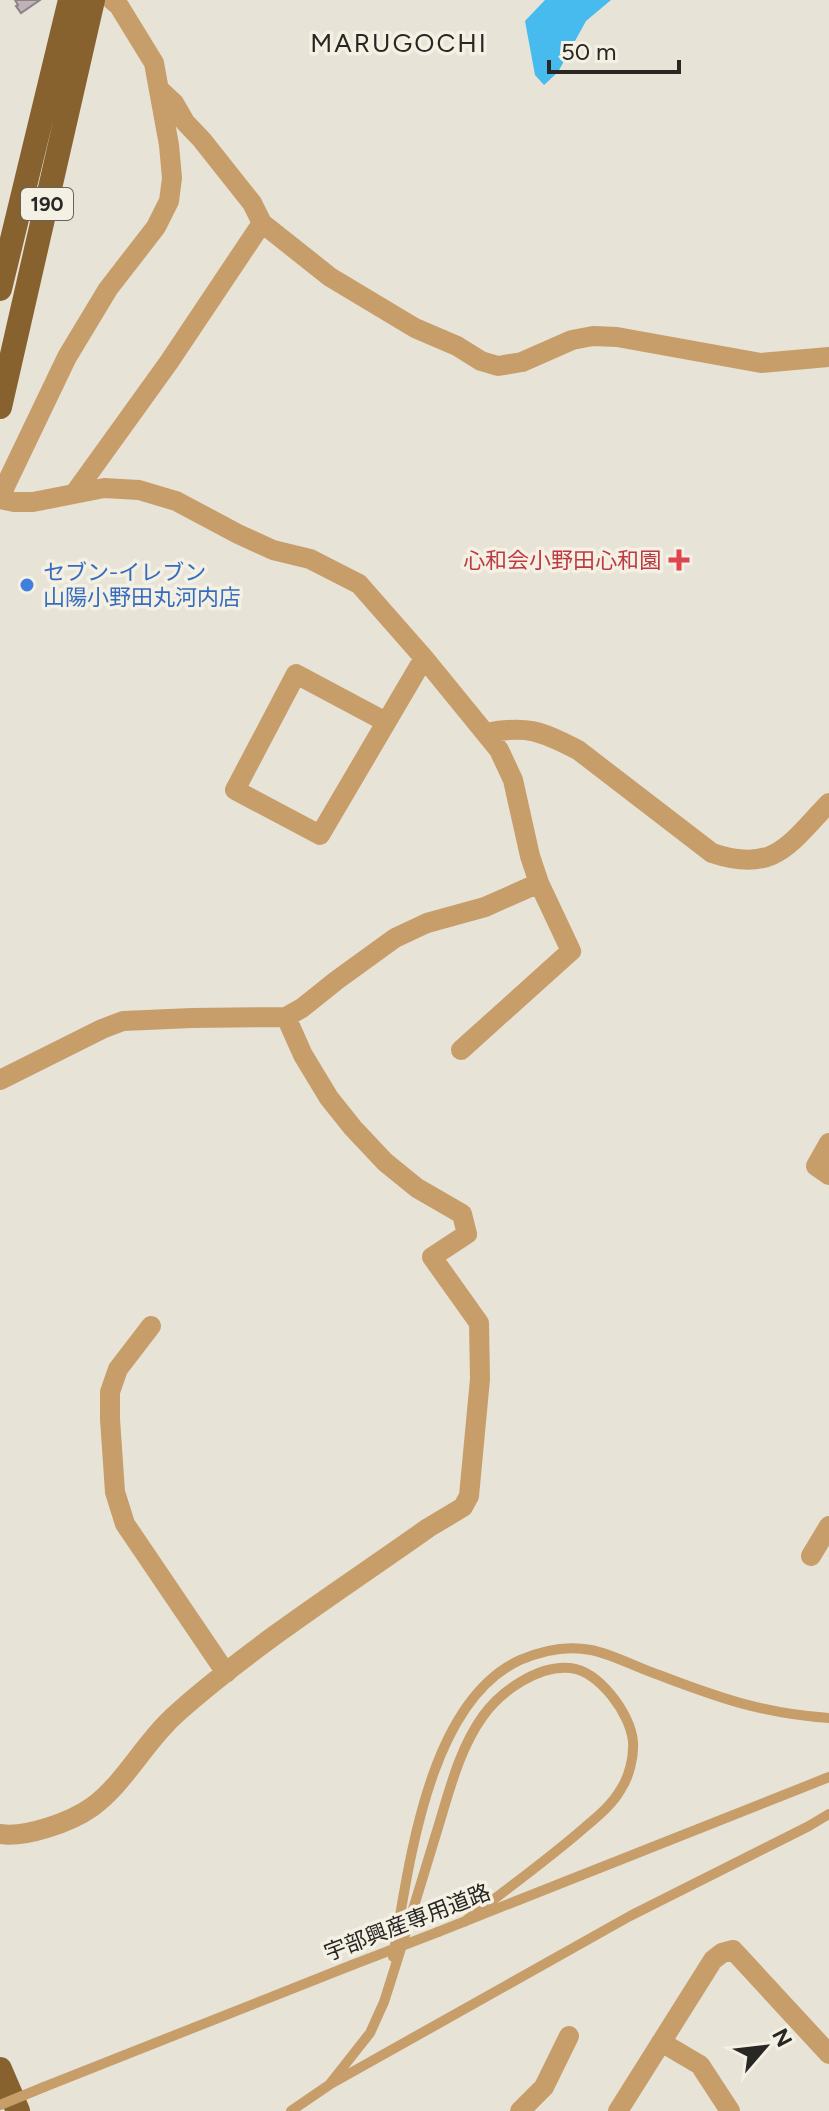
<svg xmlns="http://www.w3.org/2000/svg" width="829" height="2111" font-family="Figtree,'Noto Sans JP',sans-serif">
  <style>
    .water { fill: #47bbee }
    .building { fill: #c0b3b7; stroke: #8f8387; stroke-width: 2 }
    .lines { fill: none; stroke-linecap: round; stroke-linejoin: round }
    .service { stroke: #c79e6a; stroke-width: 10 }
    .minor { stroke: #c79e6a; stroke-width: 20 }
    .trunk { stroke: #88622e; stroke-width: 24 }
    .service-bridge { stroke: #c79e6a; stroke-width: 10 }
    .health-dot { fill: #e0444e; stroke: #f4f0e4; stroke-width: 3 }
    .shop-dot { fill: #3f7fe0; stroke: #f4f0e4; stroke-width: 3 }
    .labels { text-anchor: middle; stroke-width: 7; stroke-linejoin: round; paint-order: stroke }
    .shield { fill: #f4f0e4; stroke: #65635d; stroke-width: 2 }
    .shield-label { font-size: 20px; font-weight: bold; fill: #282723 }
    .health-label { font-size: 22px; fill: #be3a42; stroke: #f4f0e4; text-anchor: end }
    .shop-label { font-size: 22px; fill: #366cbe; stroke: #f4f0e4; text-anchor: start }
    .street-label { font-size: 22px; fill: #282723; stroke: #f4f0e4 }
    .quarter-label { font-size: 26px; letter-spacing: 2px; fill: #282723; stroke: #f4f0e4 }
  </style>
  <rect width="100%" height="100%" fill="#e7e3d7"/>
  <path class="water" d="M545,0H611L586,21L558,72L544,85L535,75L525,21Z"/>
  <path class="building" d="M15,0H40L21,13L16,6L18,5Z"/>
  <g class="lines">
    <path class="service" d="M438,1932L829,1777
      M393,1957C409,1867 427,1703 520,1660C543,1650 566,1645 591,1650C612,1654 638,1668 659,1675C719,1698 765,1714 829,1718
      M329,2085L370,2033L384,2002C402,1946 419,1890 436,1834C449,1793 458,1751 483,1716C501,1691 538,1665 570,1668C599,1671 631,1714 633,1742C634,1757 629,1777 621,1789C612,1805 597,1817 584,1828C545,1862 504,1891 464,1922
      M44,2087L352,1965
      M291,2111L329,2085L630,1916L809,1826L829,1814"/>
    <path class="minor" d="M159,89L174,103L185,122L202,140L252,203L262,223L330,277L415,328L457,346L481,361L498,366L522,362L572,340L593,336L617,337L761,363L829,357
      M74,494L169,362L262,223
      M0,497L67,357L108,289L156,227L169,201L172,178L169,145L154,63L119,6L112,0
      M0,499L14,502H33L104,488L139,490L176,501L238,534L273,550L310,559L359,584L424,658L499,750L513,780L530,856L539,883L485,907L427,923L395,938L337,980L302,1008L286,1017L192,1018L123,1021L102,1029L0,1080
      M386,722L296,674L235,790L320,835L424,658
      M486,733C527,725 541,731 578,750L712,853C775,874 789,844 829,803
      M461,1050L571,951L539,883
      M829,1143L816,1166L829,1175
      M151,1326L118,1369L110,1392V1419L115,1492L125,1524L226,1673
      M811,1556L829,1526
      M0,1834C26,1838 71,1822 92,1807C121,1786 140,1751 165,1725C173,1716 183,1708 192,1700C266,1637 349,1584 428,1528L463,1507L469,1496L480,1379L479,1323L432,1257L467,1234L462,1214L417,1188L385,1162L353,1128L329,1098L303,1055L286,1017
      M661,2042L700,2065L730,2111
      M520,2111L544,2087L569,2036
      M618,2111L713,1960L722,1953L733,1950L829,2054"/>
    <path class="trunk" d="M0,289L70,0
      M0,407L93,0
      M0,2069L18,2111"/>
    <path class="service-bridge" d="M352,1965L438,1932
      M0,2105L44,2087"/>
  </g>
  <path class="health-dot" d="M675 548h8v8h8v8h-8v8h-8v-8h-8v-8h8z"/>
  <circle class="shop-dot" cx="27" cy="585" r="8"/>
  <g class="labels">
    <rect class="shield" x="21" y="188" width="52" height="32" rx="6"/>
    <g class="shield-label">
      <text x="47" y="211">190</text>
    </g>
    <g class="health-label">
      <text x="661" y="568">心和会小野田心和園</text>
    </g>
    <g class="shop-label">
      <text x="43" y="580">セブン-イレブン<tspan x="43" dy="25">山陽小野田丸河内店</tspan></text>
    </g>
    <g class="street-label">
      <text transform="translate(407 1922) rotate(-21)" y="8">宇部興産専用道路</text>
    </g>
    <g class="quarter-label">
      <text x="399" y="52">MARUGOCHI</text>
    </g>
  </g>
  <g transform="translate(765 2047) rotate(62)" stroke="#f4f0e4" stroke-width="6" paint-order="stroke">
  <path d="M0-6L14 30L0 20L-14 30Z" fill="#282723"/>
  <text y="-12" font-size="22" font-weight="bold" text-anchor="middle" fill="#282723">N</text>
  </g>
  <path d="M549 60v12h130v-12" fill="none" stroke="#282723" stroke-width="4"/>
  <text x="561" y="60" font-size="24" fill="#282723" stroke="#f4f0e4" stroke-width="6" paint-order="stroke">50 m</text>
</svg>
